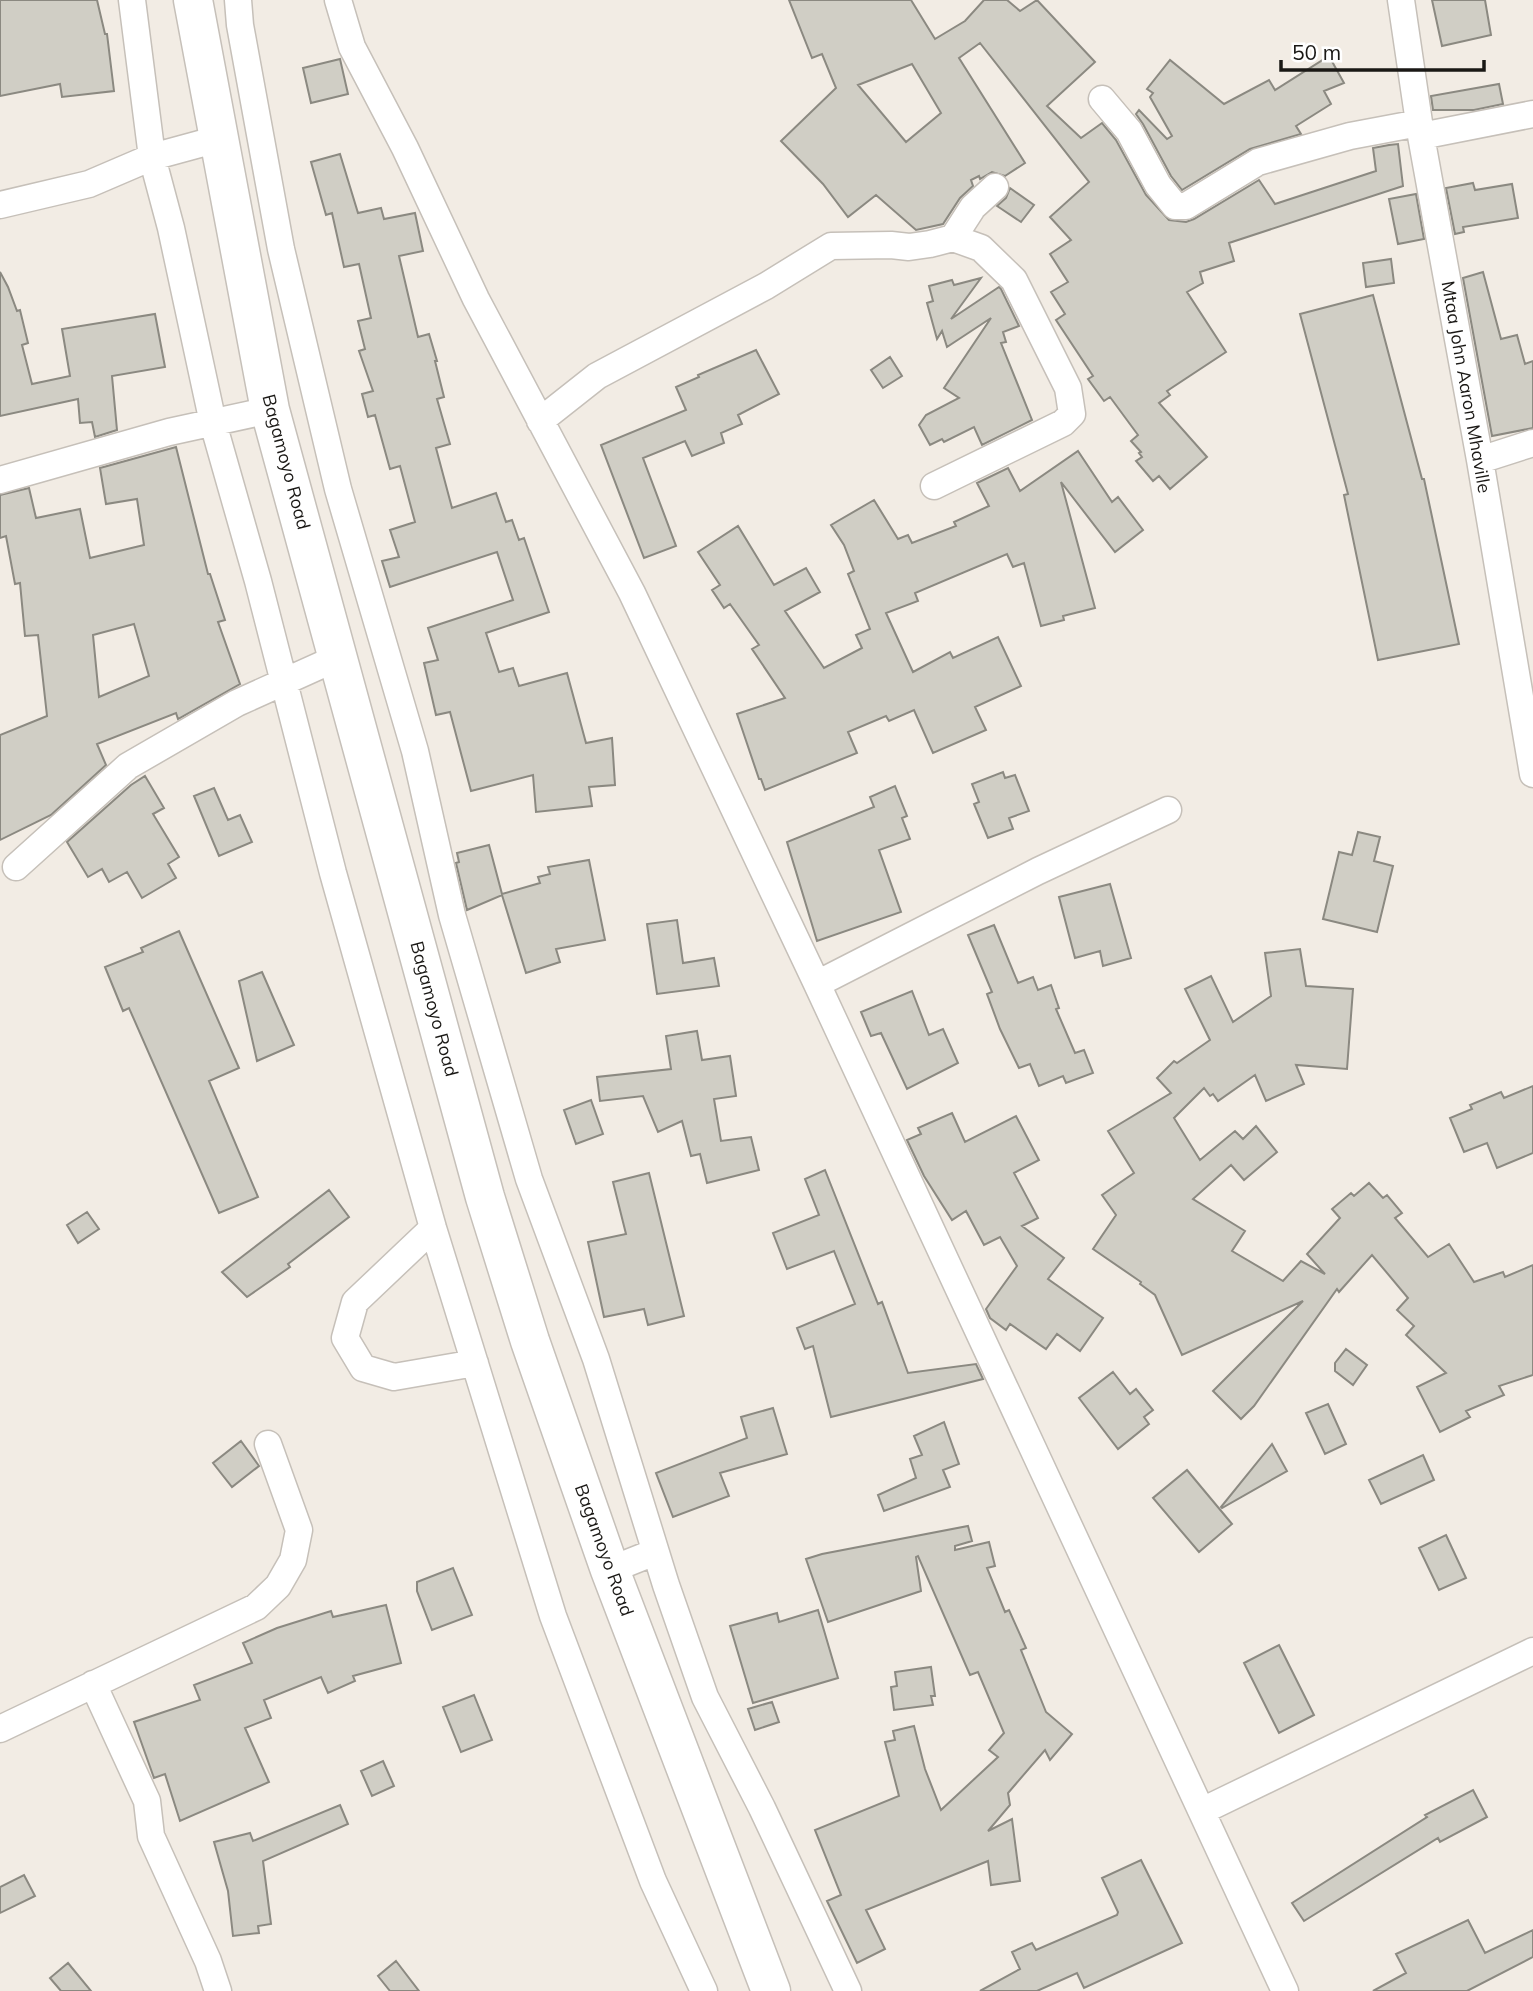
<svg xmlns="http://www.w3.org/2000/svg" width="1533" height="1991" font-family="Mulish,sans-serif">
  <style>
    .building { fill: #d0cec5; stroke: #8b8981; stroke-width: 2; fill-rule: evenodd }
    .lines { fill: none; stroke-linecap: round; stroke-linejoin: round }
    .minor-casing { stroke: #c6c0b9; stroke-width: 29 }
    .highway-casing { stroke: #c6c0b9; stroke-width: 41 }
    .minor { stroke: #fff; stroke-width: 26 }
    .highway { stroke: #fff; stroke-width: 38 }
    .labels { text-anchor: middle; stroke-width: 6; stroke-linejoin: round; paint-order: stroke }
    .street-label { font-size: 18px; fill: #1a1815; stroke: #fff }
  </style>
  <rect width="100%" height="100%" fill="#f2ece4"/>
  <path class="building" d="M0,0H97L105,34H107L114,91L62,97L60,84L0,96Z
    M789,0H911L935,39L965,21L984,0H1007L1020,11L1037,0L1095,62L1047,106L1081,138L1102,123L1116,140L1146,195L1169,220L1186,222L1194,219L1259,180L1275,204L1376,171L1373,148L1389,145L1398,144L1403,186L1229,243L1234,261L1200,272L1203,283L1187,292L1226,352L1167,391L1170,395L1159,403L1207,457L1170,489L1159,476L1153,481L1136,461L1142,457L1139,453L1141,452L1131,441L1138,435L1110,397L1104,401L1088,379L1093,376L1056,320L1065,314L1051,292L1068,282L1050,254L1071,240L1050,217L1089,182L980,43L959,58L1025,163L1005,176L992,172L980,179L979,176L971,180L973,186L960,198L943,224L916,230L876,195L848,217L823,184L781,141L836,88L822,54L812,58ZM912,64L941,113L906,142L858,85Z
    M1432,0H1485L1491,35L1442,46Z
    M1329,56L1344,83L1324,91L1331,104L1296,126L1301,134L1250,149L1182,190L1171,176L1143,124L1136,114L1139,110L1167,139L1172,136L1150,97L1153,93L1147,89L1170,60L1224,104L1269,80L1275,90Z
    M340,59L348,94L311,103L303,68Z
    M1499,84L1503,104L1474,110H1433L1431,96Z
    M340,154L358,213L381,208L384,219L415,213L423,251L399,256L418,337L429,334L437,361H435L444,397L437,399L450,444L436,448L452,508L496,493L506,522L512,520L519,540L524,538L549,612L486,633L499,672L513,668L519,686L567,673L586,743L612,738L615,785L589,787L592,806L536,812L533,775L471,791L450,712L436,715L424,663L438,660L428,628L513,600L497,552L390,587L382,561L399,557L390,530L415,522L400,466L390,469L375,415L368,417L362,394L373,391L359,351L365,349L358,321L371,318L359,264L344,267L332,213L326,215L311,162Z
    M1473,183L1475,190L1512,184L1518,218L1463,227L1464,232L1455,234L1446,188Z
    M1010,188L1034,205L1021,222L997,206L1006,198Z
    M1416,194L1424,239L1398,244L1389,199Z
    M1391,259L1394,283L1366,287L1363,263Z
    M0,272L8,287L17,311L20,310L28,343L22,345L32,384L70,376L62,329L155,314L165,367L112,376L117,430L95,437L92,422L80,423L78,399L0,416Z
    M1483,272L1501,339L1517,335L1525,364L1533,361V428L1492,436L1463,278Z
    M981,278L951,319L999,287L1001,289L1019,326L1003,332L1006,342L1001,343L1032,420L982,445L974,427L944,442L942,439L930,445L919,425L926,415L959,398L944,388L991,318L947,347L942,331L937,339L927,303L933,301L929,286L952,280L954,285Z
    M1373,295L1422,479H1424L1459,644L1378,660L1344,495L1348,494L1300,314Z
    M756,350L779,394L738,415L742,424L721,433L724,443L692,456L685,441L643,458L676,546L644,558L601,445L686,410L676,387L699,377L698,375Z
    M890,357L902,376L883,388L871,370Z
    M176,447L208,574H210L225,620L218,622L240,684L178,719L176,713L97,744L106,765L51,815L0,840V735L47,716L38,635L25,636L20,583L15,584L6,536L0,538V495L29,488L36,518L80,509L90,558L144,545L137,499L106,504L100,468ZM134,624L149,676L99,697L93,635Z
    M1078,451L1112,502L1118,497L1143,530L1115,552L1061,482L1095,608L1063,616L1064,620L1041,626L1024,563L1013,567L1007,554L915,593L918,601L886,613L913,672L950,652L953,658L998,637L1021,686L975,707L986,730L933,753L914,710L889,721L886,716L848,732L857,753L765,790L761,779H759L737,714L785,698L752,649L759,645L730,604L724,608L712,590L720,585L698,552L738,526L774,585L806,568L820,592L785,611L824,668L862,648L856,635L870,629L848,574L854,571L844,545L831,525L874,500L898,539L908,535L912,543L956,526L954,522L989,506L977,483L1008,468L1020,491Z
    M1003,772L1005,778L1015,775L1029,811L1009,818L1013,829L988,838L974,804L979,802L972,784Z
    M145,776L164,808L153,814L179,857L168,864L176,878L142,898L127,872L109,882L102,869L88,877L67,842L131,785Z
    M895,786L907,816L902,818L910,839L879,850L901,912L817,941L787,842L874,807L870,797Z
    M214,788L228,820L240,815L252,842L219,856L194,796Z
    M1358,832L1380,837L1374,861L1393,866L1377,932L1323,919L1339,852L1352,855Z
    M489,845L502,894L540,883L538,877L550,874L548,867L589,860L605,940L556,949L560,962L526,973L502,895L467,910L456,863L459,862L457,853Z
    M1110,884L1131,958L1103,966L1100,951L1075,958L1059,897Z
    M677,920L683,963L714,958L719,986L657,994L647,924Z
    M994,925L1018,983L1033,977L1038,990L1051,985L1059,1008L1056,1009L1075,1053L1084,1050L1093,1073L1066,1083L1063,1076L1039,1086L1030,1064L1019,1068L1000,1029L987,994L992,992L968,935Z
    M179,931L239,1068L209,1081L258,1197L219,1213L129,1008L123,1011L105,967L143,952L141,948Z
    M1300,949L1306,986L1353,989L1347,1069L1296,1065L1304,1084L1266,1101L1255,1075L1218,1101L1213,1094L1210,1096L1204,1088L1174,1118L1200,1160L1235,1131L1243,1139L1256,1126L1277,1152L1244,1180L1231,1165L1193,1199L1245,1231L1232,1251L1283,1281L1301,1261L1325,1274L1307,1254L1340,1218L1332,1209L1351,1193L1354,1196L1369,1183L1383,1198L1387,1195L1402,1213L1395,1218L1428,1257L1449,1244L1474,1282L1503,1272L1505,1277L1533,1265V1375L1499,1386L1504,1395L1466,1411L1470,1417L1440,1432L1417,1387L1446,1373L1406,1335L1414,1326L1397,1310L1408,1298L1372,1255L1339,1292L1337,1289L1254,1406L1241,1419L1213,1391L1303,1301L1182,1355L1155,1295L1140,1284L1141,1282L1093,1249L1116,1215L1102,1195L1134,1173L1108,1131L1171,1093L1157,1078L1174,1061L1177,1063L1210,1040L1185,989L1211,976L1233,1022L1271,996L1265,953Z
    M262,972L294,1045L257,1061L239,981Z
    M912,991L929,1035L943,1029L958,1063L907,1089L881,1033L871,1036L861,1012Z
    M697,1031L702,1060L730,1056L736,1096L714,1099L721,1141L751,1137L759,1170L707,1183L700,1154L691,1156L682,1121L658,1132L643,1096L600,1101L597,1077L671,1069L666,1036Z
    M1533,1086V1153L1497,1168L1487,1143L1464,1152L1450,1118L1472,1109L1470,1105L1501,1092L1504,1098Z
    M591,1100L603,1134L576,1144L564,1110Z
    M952,1113L965,1142L1016,1116L1039,1160L1014,1173L1038,1218L1022,1226L1064,1258L1048,1279L1103,1318L1080,1351L1057,1334L1046,1349L1010,1324L1006,1330L990,1318L986,1309L1017,1266L1000,1237L984,1245L966,1211L952,1220L924,1176L907,1140L921,1134L918,1128Z
    M825,1170L878,1304L882,1302L908,1373L976,1364L983,1379L831,1417L813,1346L805,1349L797,1328L855,1304L834,1251L787,1269L773,1233L819,1215L805,1179Z
    M649,1173L684,1316L648,1325L644,1309L604,1317L588,1242L626,1234L613,1182Z
    M329,1190L349,1217L288,1264L290,1267L247,1297L222,1272Z
    M87,1212L99,1229L78,1243L67,1225Z
    M1346,1349L1367,1365L1353,1385L1335,1371V1363Z
    M1113,1372L1130,1394L1136,1389L1153,1410L1144,1417L1149,1424L1118,1449L1079,1398Z
    M1328,1404L1346,1444L1325,1454L1306,1413Z
    M773,1408L787,1454L720,1473L729,1496L673,1517L656,1473L747,1438L741,1417Z
    M944,1422L959,1464L943,1470L950,1487L884,1511L878,1495L916,1478L910,1459L922,1455L914,1436Z
    M241,1441L259,1466L232,1487L213,1463Z
    M1272,1444L1287,1471L1222,1508L1221,1507Z
    M1423,1455L1434,1480L1381,1504L1369,1480Z
    M1187,1470L1232,1524L1199,1552L1153,1498Z
    M968,1526L972,1541L955,1546V1550L989,1542L995,1566L987,1568L1005,1612L1009,1610L1026,1648L1021,1650L1046,1712L1072,1734L1050,1760L1045,1750L1008,1793L1010,1805L988,1831L1012,1819L1020,1881L991,1885L988,1861L866,1910L885,1949L857,1963L827,1901L841,1895L815,1830L899,1796L885,1742L895,1740L893,1731L914,1726L925,1769L941,1810L998,1757L989,1750L1004,1733L978,1672L970,1675L918,1556L916,1557L921,1591L828,1622L806,1559L822,1554Z
    M1446,1535L1466,1578L1439,1590L1419,1548Z
    M453,1568L472,1615L432,1630L417,1591V1582Z
    M386,1605L401,1663L353,1676L355,1681L328,1693L321,1677L264,1700L271,1718L245,1728L269,1782L180,1821L165,1774L154,1778L134,1722L200,1700L194,1685L252,1663L243,1643L277,1628L331,1611L333,1617Z
    M818,1610L838,1678L753,1703L730,1626L777,1613L779,1622Z
    M1279,1645L1314,1715L1279,1733L1244,1663Z
    M931,1667L935,1696H931L933,1705L894,1710L891,1687L897,1686L895,1672Z
    M474,1695L492,1740L461,1752L443,1707Z
    M772,1702L779,1722L755,1730L748,1709Z
    M383,1761L394,1786L372,1796L361,1771Z
    M1473,1790L1487,1817L1440,1842L1438,1838L1304,1921L1292,1903L1427,1817L1425,1815Z
    M340,1805L348,1824L263,1861L271,1924L258,1926L259,1933L233,1936L228,1891L214,1842L250,1833L253,1841Z
    M1141,1860L1182,1943L1084,1988L1077,1973L1037,1991H980L1020,1969L1012,1952L1032,1943L1036,1950L1117,1915L1118,1912L1102,1878Z
    M24,1875L35,1896L0,1913V1887Z
    M1468,1920L1485,1953L1533,1930V1957L1467,1991H1373L1406,1973L1396,1954Z
    M396,1961L419,1991H390L378,1976Z
    M68,1963L91,1991H61L50,1978Z"/>
  <g class="lines">
    <defs>
      <path id="minor" d="M132,0L152,157L171,228L213,423L258,581L333,873L433,1228L553,1616L653,1881L704,1991
        M238,0L240,25L281,249L338,489L415,751L452,915L529,1179L596,1359L666,1585L705,1697L762,1808L848,1991
        M338,0L352,47L405,148L476,299L632,593L817,984L1285,1991
        M1401,0L1421,136L1480,460L1533,774
        M1102,99L1129,131L1158,185L1175,206H1186L1258,162L1350,136L1419,123
        M1421,136L1533,114
        M0,205L89,184L152,157L218,139
        M953,238L973,207L995,187
        M540,421L597,376L766,286L831,246L891,245L909,247L930,244L953,238L981,248L1014,280L1068,388L1072,414L1063,423L934,486
        M1480,460L1533,443
        M0,480L169,432L270,410
        M16,867L128,766L237,703L339,657
        M817,984L1038,871L1168,810
        M433,1228L355,1302L345,1338L363,1368L394,1377L475,1363
        M610,1570L655,1552
        M93,1684L147,1801L151,1836L208,1961L218,1991
        M0,1729L256,1607L278,1586L293,1560L299,1530L268,1444
        M1202,1811L1533,1651"/>
      <path id="highway" d="M193,0L270,410L485,1197L530,1341L610,1570L771,1991"/>
    </defs>
    <use href="#minor" class="minor-casing"/>
    <use href="#highway" class="highway-casing"/>
    <use href="#minor" class="minor"/>
    <use href="#highway" class="highway"/>
  </g>
  <g class="labels">
    <g class="street-label">
      <text transform="translate(1466 387) rotate(80)" y="6">Mtaa John Aaron Mhaville</text>
      <text transform="translate(286 462) rotate(75)" y="6">Bagamoyo Road</text>
      <text transform="translate(434 1009) rotate(75)" y="6">Bagamoyo Road</text>
      <text transform="translate(604 1550) rotate(70)" y="6">Bagamoyo Road</text>
    </g>
  </g>
  <path d="M1281 60v10h203v-10" fill="none" stroke="#1a1815" stroke-width="3.5"/>
  <text x="1292" y="60" font-size="21" fill="#1a1815" stroke="#ffffff" stroke-width="5" paint-order="stroke">50 m</text>
</svg>
